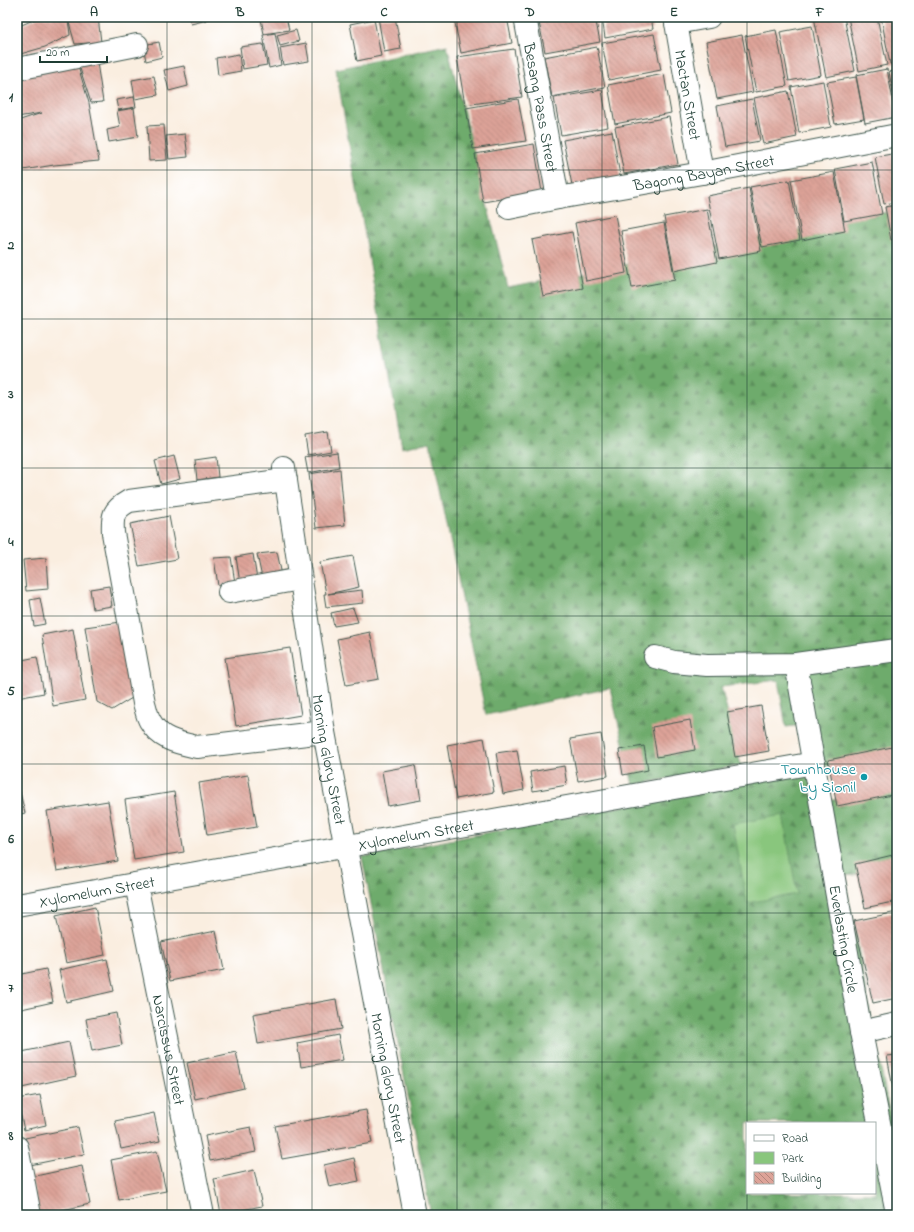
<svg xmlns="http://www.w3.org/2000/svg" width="914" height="1232" font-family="'Indie Flower',sans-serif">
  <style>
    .forest { fill: url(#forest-firs); stroke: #467450; fill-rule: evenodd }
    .park { fill: #89c67d; stroke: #548258 }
    .building { fill: url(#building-back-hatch) }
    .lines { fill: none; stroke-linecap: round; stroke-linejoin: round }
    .street-casing { stroke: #40584e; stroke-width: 24 }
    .street { stroke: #fff; stroke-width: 22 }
    .grid { fill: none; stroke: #1f3d34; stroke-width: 1; stroke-opacity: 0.55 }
    .culture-dot { fill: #0f9aa8; stroke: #fff; stroke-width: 1.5 }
    .labels { text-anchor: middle; stroke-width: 3; stroke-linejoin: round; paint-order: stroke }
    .street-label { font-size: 16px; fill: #1f3d34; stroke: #fff }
    .culture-label { font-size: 16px; fill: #0d838f; stroke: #fff; text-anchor: end }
    .neatline { fill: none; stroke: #1f3d34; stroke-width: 1.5 }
    .grid-label { font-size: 13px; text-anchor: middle; font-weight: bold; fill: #1f3d34 }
  </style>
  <defs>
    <pattern id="forest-firs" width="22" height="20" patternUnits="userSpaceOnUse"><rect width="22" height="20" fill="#6eab6c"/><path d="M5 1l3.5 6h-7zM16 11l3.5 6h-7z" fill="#5a8c5a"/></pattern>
    <pattern id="building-back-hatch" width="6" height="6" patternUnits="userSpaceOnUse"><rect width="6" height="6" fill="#dda398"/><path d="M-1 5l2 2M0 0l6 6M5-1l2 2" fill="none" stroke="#b3867d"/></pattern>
  </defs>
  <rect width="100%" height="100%" fill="#fff"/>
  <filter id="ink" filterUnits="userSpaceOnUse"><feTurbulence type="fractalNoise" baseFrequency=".025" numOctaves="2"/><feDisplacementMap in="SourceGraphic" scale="8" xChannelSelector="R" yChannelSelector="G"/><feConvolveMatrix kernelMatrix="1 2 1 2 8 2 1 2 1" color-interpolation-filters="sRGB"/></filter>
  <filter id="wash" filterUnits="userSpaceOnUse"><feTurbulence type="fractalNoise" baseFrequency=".012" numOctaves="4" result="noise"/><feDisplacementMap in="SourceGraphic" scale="16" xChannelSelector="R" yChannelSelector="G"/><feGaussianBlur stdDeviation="0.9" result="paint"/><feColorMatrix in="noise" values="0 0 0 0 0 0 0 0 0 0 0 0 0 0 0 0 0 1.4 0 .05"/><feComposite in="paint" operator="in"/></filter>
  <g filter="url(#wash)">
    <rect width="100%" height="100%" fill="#faeee0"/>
    <path class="forest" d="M447,45L508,288L897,210V752L820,768L828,801L897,786V870L844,876L897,1152V1215H431L362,857L820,768L812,724L786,727L778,680L721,687L741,765L633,785L610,688L486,715L430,442L402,448L336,69ZM747,1123H875V1193H747Z"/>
    <path class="park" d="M783,815L797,894L747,903L733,824Z"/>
    <g id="blocks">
      <path class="building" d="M40,17H98L101,42L75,44L68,19L70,35L45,47L17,55V27Z
        M189,17H206L207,20L191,24Z
        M271,17H286L289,30L264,34L261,19Z
        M378,17H395L401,49L384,52Z
        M461,17H507L512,43L461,53L454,18Z
        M538,17H595L600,42L545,52Z
        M602,17H651L653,29L605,38Z
        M814,17H844L855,71L826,77Z
        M848,17H877L887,65L859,71Z
        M881,17H897V63L890,64Z
        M374,19L381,56L357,61L350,24Z
        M812,26L821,75L789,81L780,32Z
        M296,30L299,41L280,46L277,35Z
        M776,30L787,86L756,92L745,36Z
        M275,33L281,65L269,68L263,35Z
        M654,34L661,70L609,80L602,43Z
        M742,35L753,92L717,99L706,42Z
        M159,42L162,57L146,61L143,45Z
        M306,43L309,61L283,65L280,48Z
        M263,44L267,65L243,69L240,47Z
        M597,47L605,87L552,97L544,57Z
        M514,49L522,97L465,105L457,57Z
        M239,54L241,71L218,75L216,58Z
        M96,56L103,102L91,103L77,59Z
        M77,63L89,103L99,161L54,165L17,171V121L42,113L17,117V77Z
        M184,66L188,86L169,91L164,70Z
        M887,69L896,117L865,123L856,75Z
        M897,70V107H896L889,72Z
        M664,74L671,113L615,124L608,85Z
        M154,76L158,95L135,99L132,80Z
        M856,77L864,119L835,124L827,82Z
        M823,81L831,127L799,133L791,87Z
        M602,90L608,127L561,135L554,98Z
        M788,91L797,137L763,144L754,98Z
        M134,97L136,107L118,110L116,100Z
        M518,99L526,141L473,149L466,108Z
        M752,99L760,141L725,147L717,106Z
        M134,108L138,137L109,142L107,130L120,127L117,111Z
        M669,117L678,164L624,174L615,127Z
        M164,125L167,160L149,161L147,126Z
        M612,131L621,181L573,190L563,140Z
        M185,134L188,157L169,159L166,136Z
        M534,144L542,192L483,202L475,154Z
        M897,153V202L884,204L875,157Z
        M872,162L882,214L844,221L835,169Z
        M834,172L845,231L802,240L791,180Z
        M789,180L800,240L762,247L750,187Z
        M749,188L761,251L719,259L707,196Z
        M897,205V239L891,240L885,207Z
        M707,209L717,262L674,271L664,217Z
        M615,215L626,273L586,281L575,223Z
        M664,223L675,280L632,288L621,231Z
        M572,232L583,288L543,296L532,240Z
        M328,432L331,451L308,455L305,436Z
        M337,452L339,467L308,473L305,457Z
        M174,456L180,479L161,484L155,461Z
        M216,457L218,477L197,480L195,460Z
        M340,469L345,525L316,528L309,474Z
        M169,516L177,559L139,566L130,524Z
        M277,552L282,575L262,578L257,554Z
        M253,554L257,580L240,583L236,557Z
        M353,556L359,587L328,594L362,590L363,603L326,607L324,594H326L320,562Z
        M231,557L235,583L218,586L214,558Z
        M46,558L48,589L26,591L23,560Z
        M109,586L112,606L93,609L90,589Z
        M40,598L45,624L34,626L30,600Z
        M353,608L358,622L334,626L331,613Z
        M121,622L132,698L112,710L97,702L85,627Z
        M73,629L85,700L53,706L42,635Z
        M370,632L379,679L346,685L337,639Z
        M290,648L301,715L236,726L225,658Z
        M37,657L44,693L17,698V661Z
        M761,706L769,751L735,757L727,712Z
        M690,720L695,750L657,757L652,727Z
        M601,734L608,776L578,781L570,739Z
        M484,738L494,792L456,799L447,745Z
        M644,746L648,770L623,775L619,750Z
        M897,746V794L837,806L828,760Z
        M517,750L524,790L503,794L496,753Z
        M415,765L421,800L388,806L382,771Z
        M564,766L567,785L533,791L530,772Z
        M248,775L257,827L207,835L199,783Z
        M17,780L25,813L17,815Z
        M174,792L184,852L134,860L125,800Z
        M108,801L118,861L57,871L47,811Z
        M897,854V901L865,908L855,864Z
        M95,907L105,955L66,963L56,916Z
        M897,912V998L873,1003L854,921Z
        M216,931L224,970L170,981L161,942Z
        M107,959L114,991L66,1002L59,970Z
        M46,969L53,1002L17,1010V975Z
        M336,999L341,1029L258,1044L253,1014Z
        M116,1013L122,1045L92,1051L86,1019Z
        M338,1035L343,1060L301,1067L297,1043Z
        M69,1042L76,1076L17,1089V1053Z
        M236,1052L244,1088L195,1099L187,1063Z
        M897,1055V1098H895L887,1056Z
        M40,1095L46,1125L24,1130L17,1099Z
        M366,1110L372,1143L282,1159L275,1126Z
        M154,1113L160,1141L121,1149L115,1121Z
        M78,1127L84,1154L30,1165L25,1138Z
        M251,1127L256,1152L210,1161L205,1136Z
        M157,1151L166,1191L119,1200L111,1160Z
        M354,1158L359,1181L329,1187L324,1165Z
        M82,1166L90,1204L39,1215L31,1177Z
        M254,1170L262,1206L221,1214L214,1179Z"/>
    </g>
  </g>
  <g filter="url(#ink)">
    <use href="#blocks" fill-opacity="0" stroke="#40584e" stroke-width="1"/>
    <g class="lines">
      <defs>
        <g id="street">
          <path id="s1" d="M525,17L558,198"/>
          <path id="s2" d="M675,17L702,173"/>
          <path d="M676,23L709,17"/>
          <path d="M17,69L137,45"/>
          <path id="s3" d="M509,208L558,198L702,173L897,135"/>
          <path id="s4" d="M284,468L324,732L415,1215"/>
          <path d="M286,480L129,501C113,510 112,516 113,533L144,703C146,709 147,716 150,721C160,740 179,743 197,747L324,732"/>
          <path d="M229,592L300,579"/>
          <path d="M655,657L674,662L707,665L796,664L897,650"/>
          <path id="s5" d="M796,664L861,1032L897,1213"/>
          <path id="s6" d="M136,884L203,1215"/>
          <path id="s7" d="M17,905L814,763"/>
          <path d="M861,1032L897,1024"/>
          <path d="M17,1147L30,1215"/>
        </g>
      </defs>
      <use href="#street" class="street-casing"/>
      <use href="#street" class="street"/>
    </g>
  </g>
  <path class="grid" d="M167,17V1215M312,17V1215M457,17V1215M602,17V1215M747,17V1123M17,170H897M17,319H897M17,468H897M17,616H897M17,764H897M17,913H897M17,1062H897M747,1123V1193M747,1193V1215"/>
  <circle class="culture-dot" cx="864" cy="777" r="4"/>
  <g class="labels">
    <g class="street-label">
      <text dy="6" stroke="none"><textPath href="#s2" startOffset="79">Mactan Street</textPath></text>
      <text dy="6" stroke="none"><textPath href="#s1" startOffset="92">Besang Pass Street</textPath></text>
      <text dy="6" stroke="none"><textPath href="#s3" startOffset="198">Bagong Bayan Street</textPath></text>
      <text dy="6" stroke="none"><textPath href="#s4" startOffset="295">Morning Glory Street</textPath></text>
      <text dy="6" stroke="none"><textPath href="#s7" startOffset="405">Xylomelum Street</textPath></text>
      <text dy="6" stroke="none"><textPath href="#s7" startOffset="81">Xylomelum Street</textPath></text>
      <text dy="6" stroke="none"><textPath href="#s5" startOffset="279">Everlasting Circle</textPath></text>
      <text dy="6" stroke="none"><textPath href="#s6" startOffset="169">Narcissus Street</textPath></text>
      <text dy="6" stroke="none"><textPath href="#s4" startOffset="619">Morning Glory Street</textPath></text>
    </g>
    <g class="culture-label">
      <text x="856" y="774">Townhouse<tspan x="856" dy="18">by Sionil</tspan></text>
    </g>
  </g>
  <rect width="914" height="1232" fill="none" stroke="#fff" stroke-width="44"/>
  <rect x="746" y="1122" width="130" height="72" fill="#ffffff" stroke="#a5b1ae"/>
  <rect x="754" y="1135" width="20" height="6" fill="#ffffff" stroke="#a5b1ae"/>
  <text x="782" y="1142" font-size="12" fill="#1f3d34">Road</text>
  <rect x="754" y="1152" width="20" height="12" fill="#89c67d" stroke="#a5b1ae"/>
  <text x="782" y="1162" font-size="12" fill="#1f3d34">Park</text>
  <rect x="754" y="1172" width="20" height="12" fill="url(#building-back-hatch)" stroke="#a5b1ae"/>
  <text x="782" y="1182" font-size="12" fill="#1f3d34">Building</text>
  <path d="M40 56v6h67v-6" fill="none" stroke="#1f3d34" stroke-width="2"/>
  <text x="46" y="56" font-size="12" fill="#1f3d34" stroke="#ffffff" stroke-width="3" paint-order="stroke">20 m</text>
  <rect x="22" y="22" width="870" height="1188" class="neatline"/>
  <g class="grid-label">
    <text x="94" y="16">A</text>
    <text x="240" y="16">B</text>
    <text x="384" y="16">C</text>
    <text x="530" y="16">D</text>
    <text x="674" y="16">E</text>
    <text x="820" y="16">F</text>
    <text x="11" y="101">1</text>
    <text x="11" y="249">2</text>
    <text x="11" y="398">3</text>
    <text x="11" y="546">4</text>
    <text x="11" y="695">5</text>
    <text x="11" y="843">6</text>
    <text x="11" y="992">7</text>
    <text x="11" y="1140">8</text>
  </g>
</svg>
